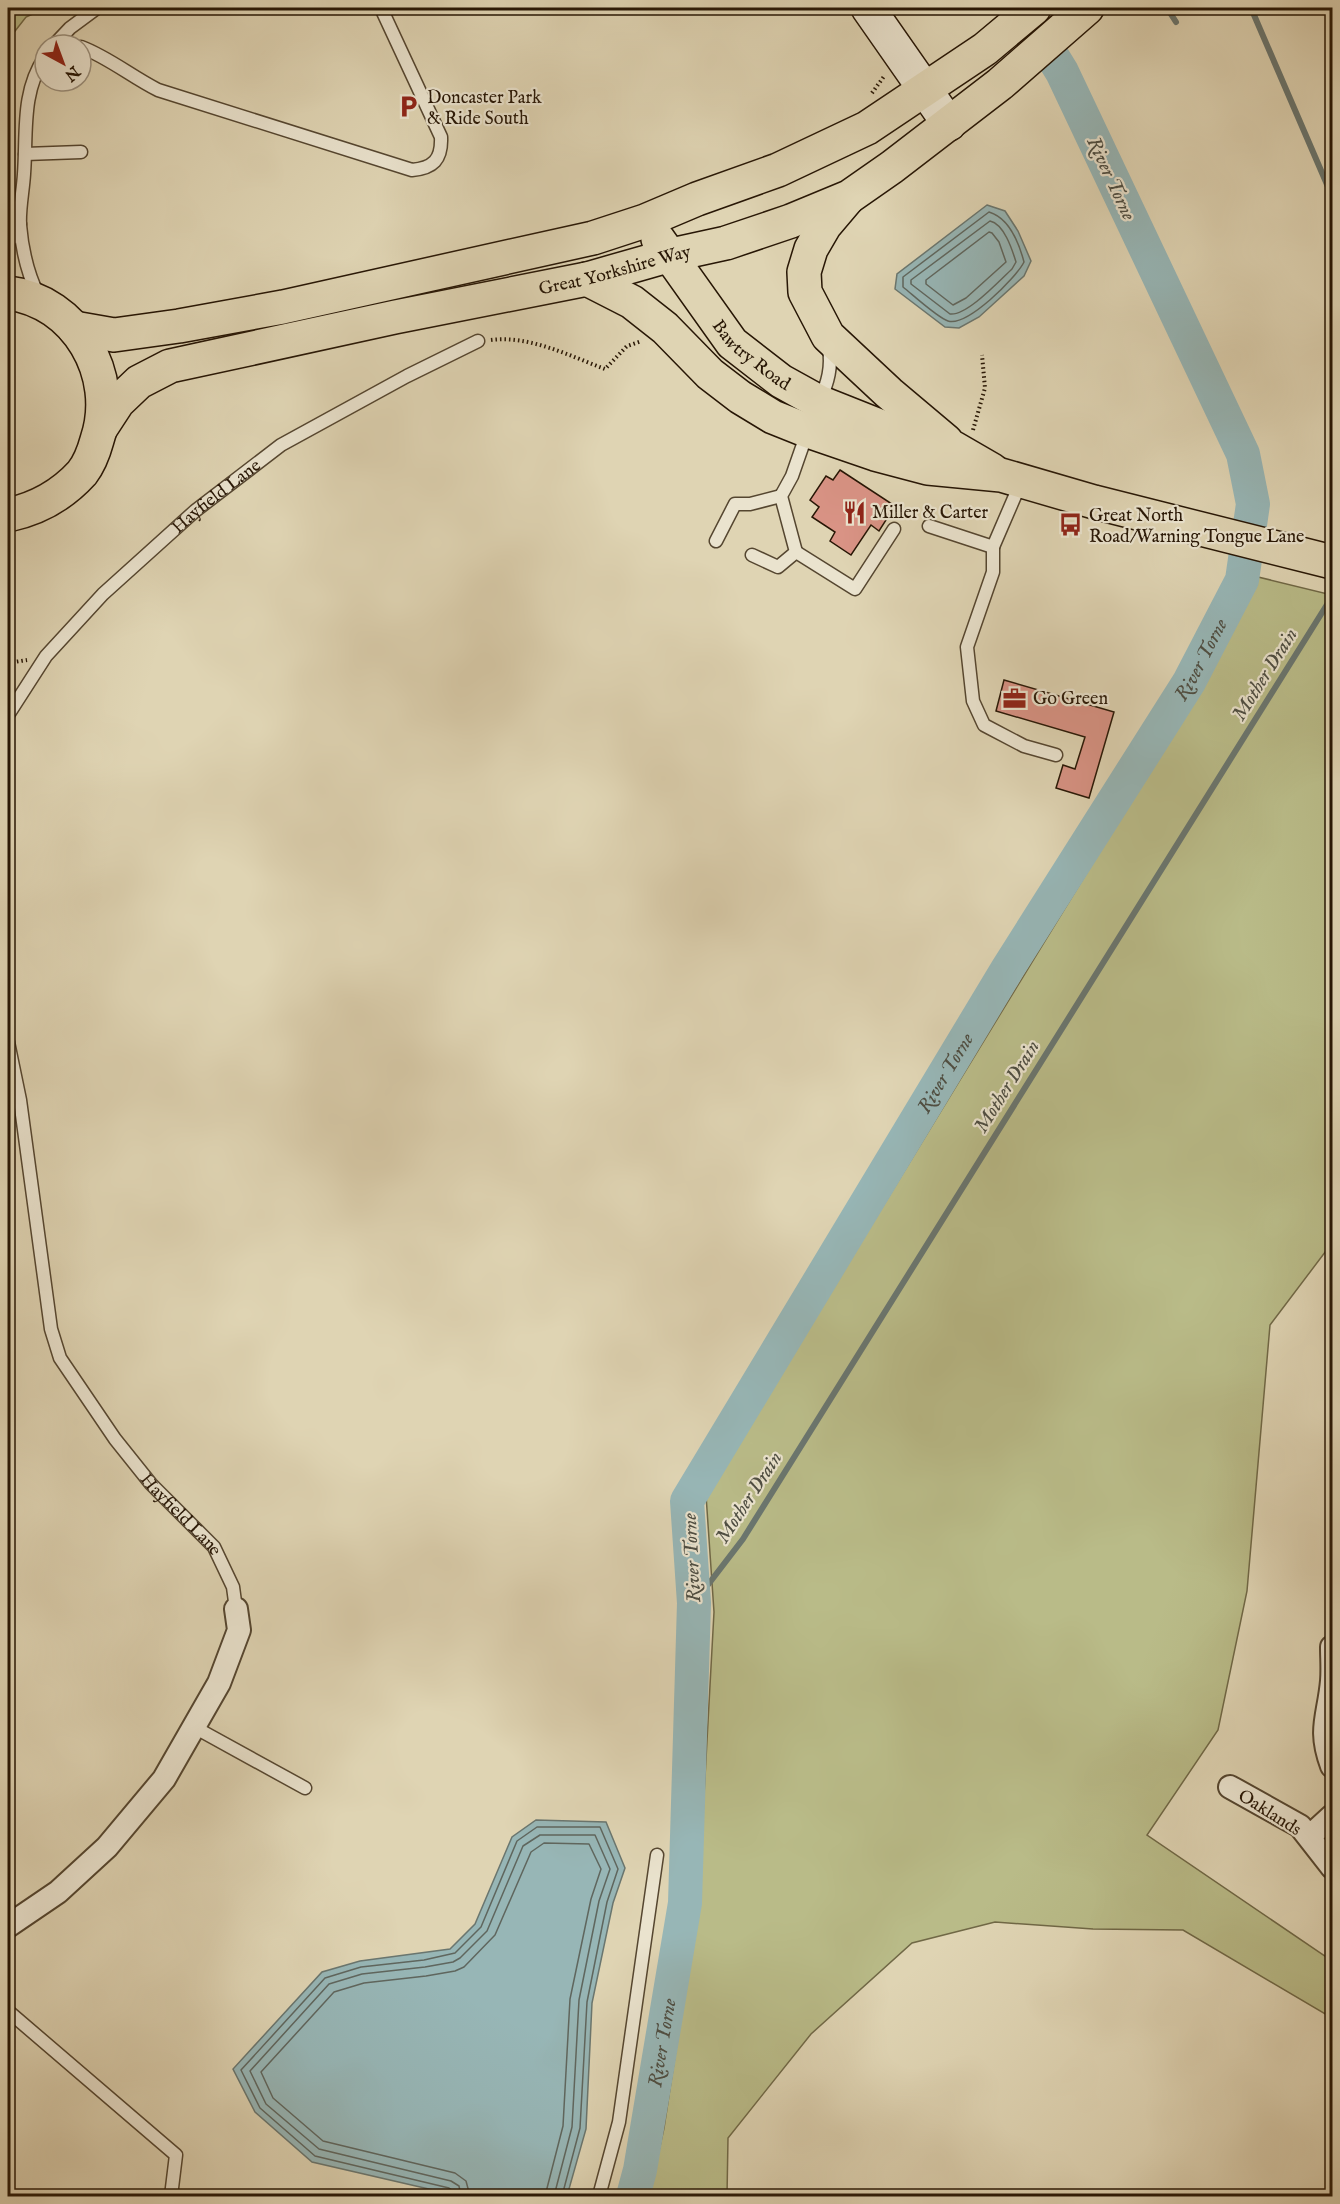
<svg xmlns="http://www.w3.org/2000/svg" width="1340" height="2204" font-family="'IM FELL English',serif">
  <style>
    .green { fill: #b9bb88; stroke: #706846; stroke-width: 1.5 }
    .water { fill: #97b6b6; stroke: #6a766f; stroke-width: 1.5 }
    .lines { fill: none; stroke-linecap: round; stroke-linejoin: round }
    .shore { stroke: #5f665e; stroke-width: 1.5 }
    .stream { stroke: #6a766f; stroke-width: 6 }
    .river { stroke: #97b6b6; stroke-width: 34 }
    .building { fill: #d99385; stroke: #271605; stroke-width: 1.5 }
    .service-casing { stroke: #554630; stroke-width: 15 }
    .minor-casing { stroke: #554630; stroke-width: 26 }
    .secondary-casing { stroke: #271605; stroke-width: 36 }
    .trunk-casing { stroke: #271605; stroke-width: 36 }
    .path { stroke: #271605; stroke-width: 4; stroke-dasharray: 1.5 3; stroke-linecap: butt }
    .service { stroke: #eae3ce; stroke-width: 12 }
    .minor { stroke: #eae3ce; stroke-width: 22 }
    .secondary { stroke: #eae3ce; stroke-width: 33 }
    .trunk { stroke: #dfd4b3; stroke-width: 33 }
    .labels { text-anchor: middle; stroke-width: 4.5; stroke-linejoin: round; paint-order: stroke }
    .poi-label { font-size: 18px; fill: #271605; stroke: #eae3ce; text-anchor: start }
    .street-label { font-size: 18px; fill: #271605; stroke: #eae3ce }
    .water-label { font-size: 20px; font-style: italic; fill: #4e4e43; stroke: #eae3ce }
  </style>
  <rect width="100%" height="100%" fill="#dfd4b3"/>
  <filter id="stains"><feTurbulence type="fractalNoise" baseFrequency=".00333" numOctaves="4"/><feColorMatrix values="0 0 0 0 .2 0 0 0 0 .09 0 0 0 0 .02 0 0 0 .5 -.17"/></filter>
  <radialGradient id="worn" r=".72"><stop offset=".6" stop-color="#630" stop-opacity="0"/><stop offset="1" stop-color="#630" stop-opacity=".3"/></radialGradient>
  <path class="green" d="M8,8H46L26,17L8,40Z
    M1254,576L1332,595V1243L1270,1325L1247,1591L1218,1730L1147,1835L1332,1961V2018L1183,1930L1093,1929L995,1922L912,1943L811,2034L728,2138L727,2196H649L664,2128L698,1906L714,1612L706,1495L1220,655Z"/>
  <path class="water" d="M987,205L1005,211L1018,231L1031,261L1024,276L979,317L959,328L945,327L895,289L897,274Z
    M536,1820L606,1822L625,1868L613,1903L592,2003L586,2129L567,2196H459L312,2162L255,2112L233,2069L322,1972L360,1961L450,1949L475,1924L512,1837Z"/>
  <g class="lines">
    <path class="shore" d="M989,212C1009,218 1019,243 1024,262C1016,278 967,327 948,321C938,318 913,295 903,287V277Z
      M990,221C1004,224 1012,249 1016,262L1012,269C999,281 967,316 950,314L911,284V280Z
      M989,232L992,233L999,242L1006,262L966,298L953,305L926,284V280Z
      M454,2196L453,2191L449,2188L315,2156L260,2108L241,2070L325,1978L361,1967L424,1960L455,1953L481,1927L517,1841L537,1827H600L618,1869L607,1902L587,2002L580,2128L562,2196
      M461,2196L459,2186L451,2181L319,2149L266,2104L250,2071L329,1984L362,1974L425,1967L453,1962L460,1958L487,1931L523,1846L540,1835H595L610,1869L599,1901L579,2000L572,2127L554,2196
      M470,2196L466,2181L455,2173L323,2141L273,2098L261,2072L334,1992L364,1983L426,1976L455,1971L464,1967L495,1935L531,1852L544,1843L589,1844L601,1869L591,1899L570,1999L563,2126L545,2196"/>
    <path class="stream" d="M1167,8L1176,22
      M1251,8L1332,196
      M694,1603L743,1539L1328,603L1332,579"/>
    <path class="river" id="s1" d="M633,2196L640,2170L685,1903L694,1603L687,1501L1008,968L1189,682L1242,580L1253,504L1243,454L1062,72L1030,20"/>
  </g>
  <path class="building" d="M840,470L895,506L879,531L871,525L851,555L830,541L835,532L812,517L819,507L810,500L826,476L833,480Z
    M1004,680L1114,712L1089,798L1056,788L1063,765L1075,769L1085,737L996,711Z"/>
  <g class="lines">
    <defs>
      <g id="service">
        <path d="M54,45L70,28L97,8"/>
        <path d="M81,47C108,57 132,77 158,90L412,170C433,168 442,160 441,137L381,8"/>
        <path d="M25,154L81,152"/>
        <path d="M8,244L20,224"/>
        <path d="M39,297C28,275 22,249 20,225C19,209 23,191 24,174C27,134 21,92 45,57"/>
        <path d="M820,400C828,382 832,367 829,348"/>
        <path d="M929,526L993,547L1021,482"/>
        <path d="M716,541L735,504H750L781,496"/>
        <path d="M993,547V572L967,647L973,701L984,725L1024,746L1056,755"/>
        <path d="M796,552L855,589L894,529"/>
        <path d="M752,555L778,567L796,552L781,496L792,476L807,433"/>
        <path id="s2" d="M8,715L46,656L103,594L195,511L281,445L407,376L478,341"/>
        <path id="s3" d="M8,1042L20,1100L51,1329L60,1358L115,1439L151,1484L214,1547L233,1587L236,1609"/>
        <path d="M194,1727L305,1788"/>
        <path d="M8,2011L176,2155L171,2196"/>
        <path d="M599,2196L619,2122L657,1855"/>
      </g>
      <path id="minor" d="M1332,1647C1332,1658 1333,1669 1332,1681C1329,1716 1318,1729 1332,1766
        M1230,1787L1300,1826L1332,1867
        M1309,1837L1332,1816
        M8,1926L58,1892L107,1847L164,1779L219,1683L239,1630L236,1609"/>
      <path id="secondary" d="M868,8L949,124"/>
      <g id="trunk">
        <path d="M847,199L825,225L811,249L804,272L805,292L828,336L889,393L946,441"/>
        <path id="s4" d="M658,239L732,343L781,381L819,402L892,431L954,448L992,470"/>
        <path d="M587,279L632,302L665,328L710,374L740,397L773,417L808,431L875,454L928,468L1001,475L1094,502L1332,562"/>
        <path d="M8,293C76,301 119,375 97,440C94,451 89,464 82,473C62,495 36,509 8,515"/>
        <path d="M74,328L114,335L179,326L283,307L593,238L645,221L697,199L778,170L867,128L985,49L1034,8"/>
        <path id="s5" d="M101,428L118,402L139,382L170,366L395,317L587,279L671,255L726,243L791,221L849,197L892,167L1000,84L1087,8"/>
      </g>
    </defs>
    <use href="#service" class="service-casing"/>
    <use href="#minor" class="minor-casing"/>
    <use href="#secondary" class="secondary-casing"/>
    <use href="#trunk" class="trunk-casing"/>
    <path class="path" d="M872,93L885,75
      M491,340C529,335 570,356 605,369L627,346L642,341
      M973,430L985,388L982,355
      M8,663L27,660"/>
    <use href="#service" class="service"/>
    <use href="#minor" class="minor"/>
    <use href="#secondary" class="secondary"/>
    <use href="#trunk" class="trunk"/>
  </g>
  <defs>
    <symbol id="parking-bare" viewBox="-9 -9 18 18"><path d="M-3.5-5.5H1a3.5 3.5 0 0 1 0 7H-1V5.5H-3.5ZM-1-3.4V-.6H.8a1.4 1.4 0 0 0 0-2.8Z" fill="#8f2418" stroke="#eae3ce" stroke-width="2.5" paint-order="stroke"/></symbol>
    <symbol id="restaurant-bare" viewBox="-9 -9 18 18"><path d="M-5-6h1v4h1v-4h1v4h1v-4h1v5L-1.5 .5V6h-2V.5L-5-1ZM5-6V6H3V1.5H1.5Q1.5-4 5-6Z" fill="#8f2418" stroke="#eae3ce" stroke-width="2.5" paint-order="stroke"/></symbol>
    <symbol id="bus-bare" viewBox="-9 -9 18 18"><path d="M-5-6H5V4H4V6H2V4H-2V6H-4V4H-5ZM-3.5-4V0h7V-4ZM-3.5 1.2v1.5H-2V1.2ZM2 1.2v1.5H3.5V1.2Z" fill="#8f2418" stroke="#eae3ce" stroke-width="2.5" paint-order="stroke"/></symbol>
    <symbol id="office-bare" viewBox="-9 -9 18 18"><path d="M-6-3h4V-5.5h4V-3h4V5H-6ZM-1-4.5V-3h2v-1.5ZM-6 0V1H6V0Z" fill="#8f2418" stroke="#eae3ce" stroke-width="2.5" paint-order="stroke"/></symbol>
  </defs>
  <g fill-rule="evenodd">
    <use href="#parking-bare" x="392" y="90" width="33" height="33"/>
    <use href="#restaurant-bare" x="838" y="496" width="33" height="33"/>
    <use href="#bus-bare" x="1054" y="508" width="33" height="33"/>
    <use href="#office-bare" x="998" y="682" width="33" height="33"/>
  </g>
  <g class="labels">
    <g class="poi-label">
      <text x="427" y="103">Doncaster Park<tspan x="427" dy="21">&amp; Ride South</tspan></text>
      <text x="872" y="518">Miller &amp; Carter</text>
      <text x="1089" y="521">Great North<tspan x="1089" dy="21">Road/Warning Tongue Lane</tspan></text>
      <text x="1033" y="704">Go Green</text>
    </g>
    <g class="street-label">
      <text dy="6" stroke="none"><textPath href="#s5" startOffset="550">Great Yorkshire Way</textPath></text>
      <text dy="6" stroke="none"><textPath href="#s4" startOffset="150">Bawtry Road</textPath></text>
      <text dy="6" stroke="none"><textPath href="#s2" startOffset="304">Hayfield Lane</textPath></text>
      <text dy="6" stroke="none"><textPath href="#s3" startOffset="519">Hayfield Lane</textPath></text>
      <text transform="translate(1270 1812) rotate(32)" y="6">Oaklands</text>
    </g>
    <g class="water-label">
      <text transform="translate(1112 178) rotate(65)" y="7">River Torne</text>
      <text dy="7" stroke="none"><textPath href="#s1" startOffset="1686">River Torne</textPath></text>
      <text transform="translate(1264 674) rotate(-58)" y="7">Mother Drain</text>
      <text dy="7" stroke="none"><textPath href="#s1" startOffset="1200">River Torne</textPath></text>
      <text transform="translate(1006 1086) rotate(-58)" y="7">Mother Drain</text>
      <text transform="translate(748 1497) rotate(-57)" y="7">Mother Drain</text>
      <text transform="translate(691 1558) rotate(-93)" y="7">River Torne</text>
      <text dy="7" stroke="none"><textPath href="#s1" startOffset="156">River Torne</textPath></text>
    </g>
  </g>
  <rect width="1340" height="2204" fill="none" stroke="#dfd4b3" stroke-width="30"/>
  <rect x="9" y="9" width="1322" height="2186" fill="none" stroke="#271605" stroke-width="3"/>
  <rect x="15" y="15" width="1310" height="2174" fill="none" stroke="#271605" stroke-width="1.5"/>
  <g transform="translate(63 63) rotate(139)"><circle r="28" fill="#eae3ce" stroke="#9c917e" stroke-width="1.5"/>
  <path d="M0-4.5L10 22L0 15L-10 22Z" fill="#8f2418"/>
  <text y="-9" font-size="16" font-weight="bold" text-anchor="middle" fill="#271605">N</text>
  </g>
  <rect width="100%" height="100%" filter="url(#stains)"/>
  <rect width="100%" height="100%" fill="url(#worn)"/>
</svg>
